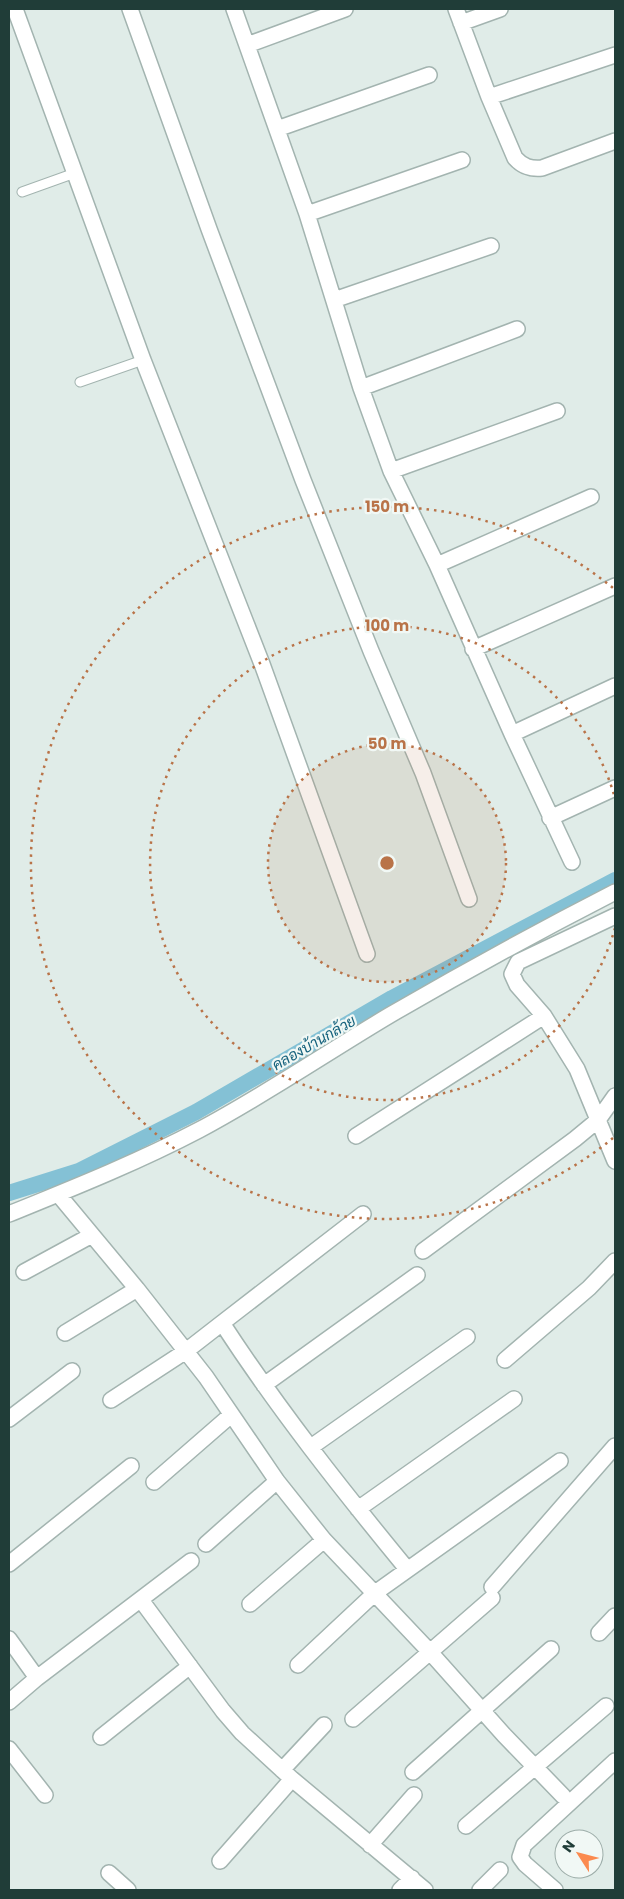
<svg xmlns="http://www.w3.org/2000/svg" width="624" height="1899" font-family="Poppins,Sarabun,sans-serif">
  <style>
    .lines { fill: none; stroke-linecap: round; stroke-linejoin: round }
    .canal { stroke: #84c1d5; stroke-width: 16 }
    .lane-casing { stroke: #a3b4b0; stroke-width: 11 }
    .street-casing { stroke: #a3b4b0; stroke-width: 18 }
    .lane { stroke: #fff; stroke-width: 9 }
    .street { stroke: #fff; stroke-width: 15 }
    .ring { fill: none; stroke: #b97348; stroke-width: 2.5; stroke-dasharray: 2.5 5 }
    .labels { text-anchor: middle; stroke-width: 4.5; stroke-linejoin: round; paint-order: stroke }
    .water-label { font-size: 15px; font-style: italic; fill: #16627d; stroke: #f1f8f5 }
    .centre { fill: #b97348; stroke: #f1f8f5; stroke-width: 2.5 }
    .ring-label { font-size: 15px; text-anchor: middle; font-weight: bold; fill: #b97348; stroke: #f1f8f5; stroke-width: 4.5; stroke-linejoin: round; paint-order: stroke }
  </style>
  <rect width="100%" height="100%" fill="#e0ece8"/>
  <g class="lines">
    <path class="canal" d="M9,1193L79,1171L196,1112L392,998L615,880"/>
    <defs>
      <path id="lane" d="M22,192L75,173
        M80,382L143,360"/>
      <path id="street" d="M15,9L143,360L262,664L367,954
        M130,9L209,229L303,480L371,651L423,773L469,899
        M234,9L307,214L361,388L391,471L437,565L512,734L572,862
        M456,9L489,97L515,158C523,167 531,169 542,168L615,141
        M461,23L500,9
        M247,45L345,9
        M489,97L615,55
        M277,129L429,75
        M307,214L462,160
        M334,300L491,246
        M361,388L517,329
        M391,471L557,411
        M437,565L591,497
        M473,649L615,586
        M512,734L615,686
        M550,818L615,788
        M615,916L518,962L512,974L517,985L544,1016L577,1069L615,1161
        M356,1136L544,1016
        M58,1194L137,1289L206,1377L277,1481L324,1540L430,1652L504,1735L563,1796
        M9,1214C73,1188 138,1162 199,1130C265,1095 326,1053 390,1015C464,972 539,931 615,892
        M423,1251L575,1139L598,1120L615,1096
        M24,1272L92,1235
        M222,1323L363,1214
        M65,1333L137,1289
        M505,1360L589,1288L615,1261
        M264,1385L417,1275
        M111,1400L186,1351L222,1323C278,1409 342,1490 407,1569
        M9,1419L72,1371
        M311,1447L467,1337
        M154,1482L231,1415
        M358,1509L514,1399
        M206,1544L277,1481
        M9,1564L131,1466
        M492,1587L615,1446
        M141,1600L223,1711L242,1733L292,1779L425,1890
        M250,1604L324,1540
        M599,1633L615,1616
        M9,1639L37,1678
        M298,1665L375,1593L560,1461
        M9,1702L37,1678L191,1561
        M353,1719L492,1598
        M101,1737L190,1666
        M9,1749L45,1795
        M282,1770L324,1725
        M413,1772L551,1649
        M466,1826L606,1706
        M370,1845L414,1795
        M220,1861L292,1779
        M109,1873L128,1890
        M400,1890L412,1878
        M480,1890L500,1870
        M555,1890L525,1864L520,1857L524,1845L615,1761"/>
    </defs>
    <use href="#lane" class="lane-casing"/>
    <use href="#street" class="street-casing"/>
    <use href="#lane" class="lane"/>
    <use href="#street" class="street"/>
  </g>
  <circle cx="387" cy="863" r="119" fill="#b97348" fill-opacity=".12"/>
  <g class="ring">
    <circle cx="387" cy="863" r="119"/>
    <path d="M615 928A237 237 0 1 1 615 798"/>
    <path d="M613 1138A356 356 0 1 1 613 588"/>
  </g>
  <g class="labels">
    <g class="water-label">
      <text transform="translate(314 1043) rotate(-30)" y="5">คลองบ้านกล้วย</text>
    </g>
  </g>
  <circle cx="387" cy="863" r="8" class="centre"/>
  <g class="ring-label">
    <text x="387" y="512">150 m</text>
    <text x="387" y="631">100 m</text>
    <text x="387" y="749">50 m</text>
  </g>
  <rect width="624" height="1899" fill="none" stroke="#203d38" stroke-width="20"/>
  <g transform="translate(579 1854) rotate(306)"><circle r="24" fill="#f1f8f5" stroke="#9dada9"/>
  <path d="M0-4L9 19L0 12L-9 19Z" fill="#fb8a4f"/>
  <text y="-8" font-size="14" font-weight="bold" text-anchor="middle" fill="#203d38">N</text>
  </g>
</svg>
